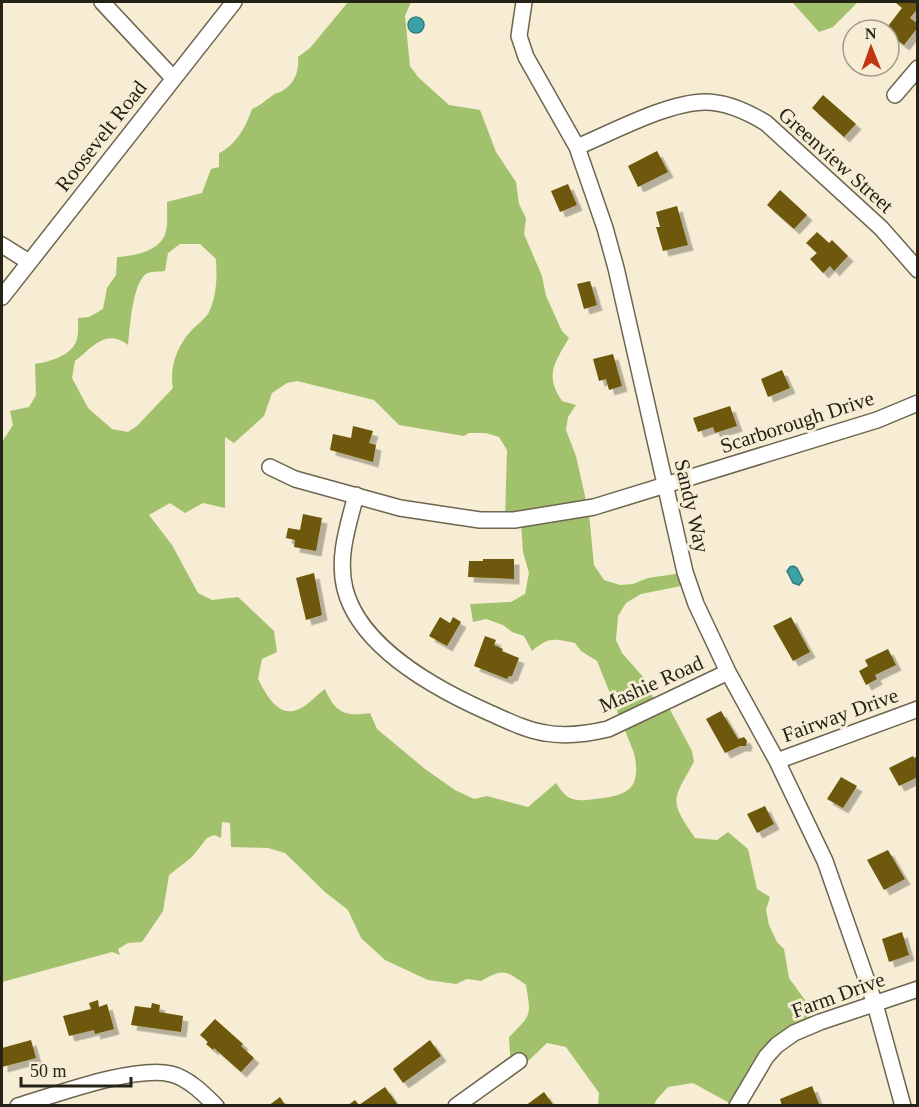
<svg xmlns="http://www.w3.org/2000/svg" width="919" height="1107" font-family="'Times New Roman',serif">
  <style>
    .forest { fill: #a2c16c; fill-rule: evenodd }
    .water { fill: #3ba2a7; stroke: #347c7c; stroke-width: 1.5 }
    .building { fill: #6e5807; filter: url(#shadow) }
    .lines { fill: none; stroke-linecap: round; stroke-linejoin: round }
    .street-casing { stroke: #6d654f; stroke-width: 18 }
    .street { stroke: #fff; stroke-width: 15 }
    .labels { text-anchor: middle; stroke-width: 6; stroke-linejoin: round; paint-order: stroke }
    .street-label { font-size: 21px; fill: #252218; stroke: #f6edd4 }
  </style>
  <defs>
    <filter id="shadow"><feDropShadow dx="5.5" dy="5.5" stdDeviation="0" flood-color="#0004"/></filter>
  </defs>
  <rect width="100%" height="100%" fill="#f6edd4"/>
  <path class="forest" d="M348,2H411L405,16L410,66L418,77L449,105L480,110L496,152L516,182L519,204L526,218L524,234L542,276L546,296L562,331L569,338C555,362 544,375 562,401L576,405L568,417L566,430L576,456L589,514L594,565L604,580L620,585L633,584L648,578L682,573L686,585L641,594L626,603L618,616L616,640L622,653L644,678L657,706H668L692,751L694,762C672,801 669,800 695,838L717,840L728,832L748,849L757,889L770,897L766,910L769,925L777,942L784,949L789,978L805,1000L814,1027L786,1042L733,1105L693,1083L668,1087L657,1099L654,1105H598L599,1093L566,1047L547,1043L525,1064L511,1071L509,1037C532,1014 531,1016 526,985C505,970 503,968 481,981L467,979L456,984L428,980L385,960L361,938L348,910L325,892L285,853L268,848L231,847L230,823L222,822L221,838L214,835L207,838L192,857L169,875L163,911L142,942L128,943L118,949L120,955L112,952L2,982V442L13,425L10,411L29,407L36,395L35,364C49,362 70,356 76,342C79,335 78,325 78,318L89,317L103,309L107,288L116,275L117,257C134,256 162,251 166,231C168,222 167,211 167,202L202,193L211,169L219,167V153C236,145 246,127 252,109C261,105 265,101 273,95C277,92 277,94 282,91C295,83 299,72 298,57L310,48ZM180,244H200L216,259C217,276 217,293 210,310C207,318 197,324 191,331C177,346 169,368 173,388L137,426L128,432L112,429L88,408L72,378L75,361C93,347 106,328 128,345C130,329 132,284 146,274C150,271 159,272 165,271L168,253ZM297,381L374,400L399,425L464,436L469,433H486L499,437L507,450L505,519L521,521L523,552L529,573L525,594L511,602L470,604L473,622L486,619L503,625L512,632L524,636L532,651C549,636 555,639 575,643L581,651L597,661L634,753C642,789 628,796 595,799C587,800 576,802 568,797C563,794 559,787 556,783L528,807L487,796L474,799L455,790L425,769L377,729L370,713C346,717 335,713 325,689C316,695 309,705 299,709C278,719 266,694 258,679L262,659L277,652L274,631L238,597L212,600L198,593L172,545L149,515L170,503L185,513L203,503L225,508V437L234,443L264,416L272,393L287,383Z
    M792,2H858L833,27L819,32Z"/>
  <path class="water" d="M408 25a8 8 0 1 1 16 0a8 8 0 1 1-16 0Z
    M793,566L797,568L803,580L799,585L793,583L787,571L790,567Z"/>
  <path class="building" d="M897,2H918V8L910,18L918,24V27L904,45L889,34V30H885L902,8L896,3Z
    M823,95L856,124L844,137L812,108Z
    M657,151L668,172L638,187L628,166Z
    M568,184L577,205L560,212L551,191Z
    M780,190L807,215L794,229L767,205Z
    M677,206L688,245L663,251L656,227H660L656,212Z
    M817,232L829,243L832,240L848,256L834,271L830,266L823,273L810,259L817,253L806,243Z
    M590,281L597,305L584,309L577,284Z
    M613,354L622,386L609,390L606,379L599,381L593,359Z
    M782,370L790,388L768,397L761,379Z
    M730,406L737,426L715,433L713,427L698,432L693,418Z
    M353,426L373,431L369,443L376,445L373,462L330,450L333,434L351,438Z
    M303,514L322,518L316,551L294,547L295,540L286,538L288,528L300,530Z
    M483,559H514V579L468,577L469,561H483Z
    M314,573L322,615L306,620L296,578Z
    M440,617L450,623L453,617L461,622L447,646L429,636Z
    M791,617L810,652L793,661L773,626Z
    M485,636L496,640L494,645L503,649L502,651L519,658L512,676H509L507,679L474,666Z
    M888,649L896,665L875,675L877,679L866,685L859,671L868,666L865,660Z
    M721,711L738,739L744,737L747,741L746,746H740L725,753L706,719Z
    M913,756L914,758L918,756V777L899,786L889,768Z
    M841,777L857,786L843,808L827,799Z
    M765,806L774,824L757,833L747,814Z
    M888,850L905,879L884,890L867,860Z
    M902,932L909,955L889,962L882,939Z
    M98,1000L99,1007L107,1004L114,1029L95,1034L94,1030L69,1036L63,1016L91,1009L89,1003Z
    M152,1003L160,1005L159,1012L183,1016L181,1032L131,1025L135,1006L151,1008Z
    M215,1019L243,1044L241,1046L254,1058L241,1072L214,1048L213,1050L206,1044L208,1042L200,1035Z
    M31,1040L36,1058L2,1067V1048Z
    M430,1040L441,1056L403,1083L393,1069Z
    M812,1086L819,1104L782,1106L780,1099Z
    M385,1087L397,1104L396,1106H347L355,1100L359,1105Z
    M544,1092L554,1106H525Z
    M280,1097L286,1106H268Z"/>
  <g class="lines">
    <defs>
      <path id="street" d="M102,2L173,78
        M524,2L519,36L526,57L577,147L605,228L616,268L685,572L696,604L728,672L777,761L825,861L875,1004L903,1106
        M895,95L918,68
        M577,147C611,133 668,102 705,102C727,102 748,112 766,123L881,228L918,270
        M2,245L29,262
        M2,297L234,2
        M270,467L295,479L400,508L480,520H514L594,507L877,420L918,403
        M356,495C348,526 337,557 345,589C360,648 438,690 490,713C508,721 526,730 545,733C567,737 587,734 608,729L728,672
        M777,761L918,709
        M18,1106C55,1095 135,1065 171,1074C188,1078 204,1094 216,1106
        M456,1106L519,1061
        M737,1106L766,1057L777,1045L794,1033L820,1022L918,989"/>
    </defs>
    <use href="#street" class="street-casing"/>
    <use href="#street" class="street"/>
  </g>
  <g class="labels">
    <g class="street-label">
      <text transform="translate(101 136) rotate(-52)" y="7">Roosevelt Road</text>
      <text transform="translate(836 160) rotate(42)" y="7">Greenview Street</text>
      <text transform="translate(797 422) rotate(-18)" y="7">Scarborough Drive</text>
      <text transform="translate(692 506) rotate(77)" y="7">Sandy Way</text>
      <text transform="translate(651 684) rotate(-24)" y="7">Mashie Road</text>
      <text transform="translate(840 715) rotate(-20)" y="7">Fairway Drive</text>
      <text transform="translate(838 995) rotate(-20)" y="7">Farm Drive</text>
    </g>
  </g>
  <rect width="919" height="1107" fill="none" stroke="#252218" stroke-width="6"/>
  <g transform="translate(871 48) rotate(359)"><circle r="28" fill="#f6edd4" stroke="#a29c89" stroke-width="1.5"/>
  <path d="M0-4.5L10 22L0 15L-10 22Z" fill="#c03612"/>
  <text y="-9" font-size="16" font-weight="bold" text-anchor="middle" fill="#252218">N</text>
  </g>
  <path d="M21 1077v9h110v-9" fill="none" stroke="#252218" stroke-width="3"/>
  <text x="30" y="1077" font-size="18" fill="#252218" stroke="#f6edd4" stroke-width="4.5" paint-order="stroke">50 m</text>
</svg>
